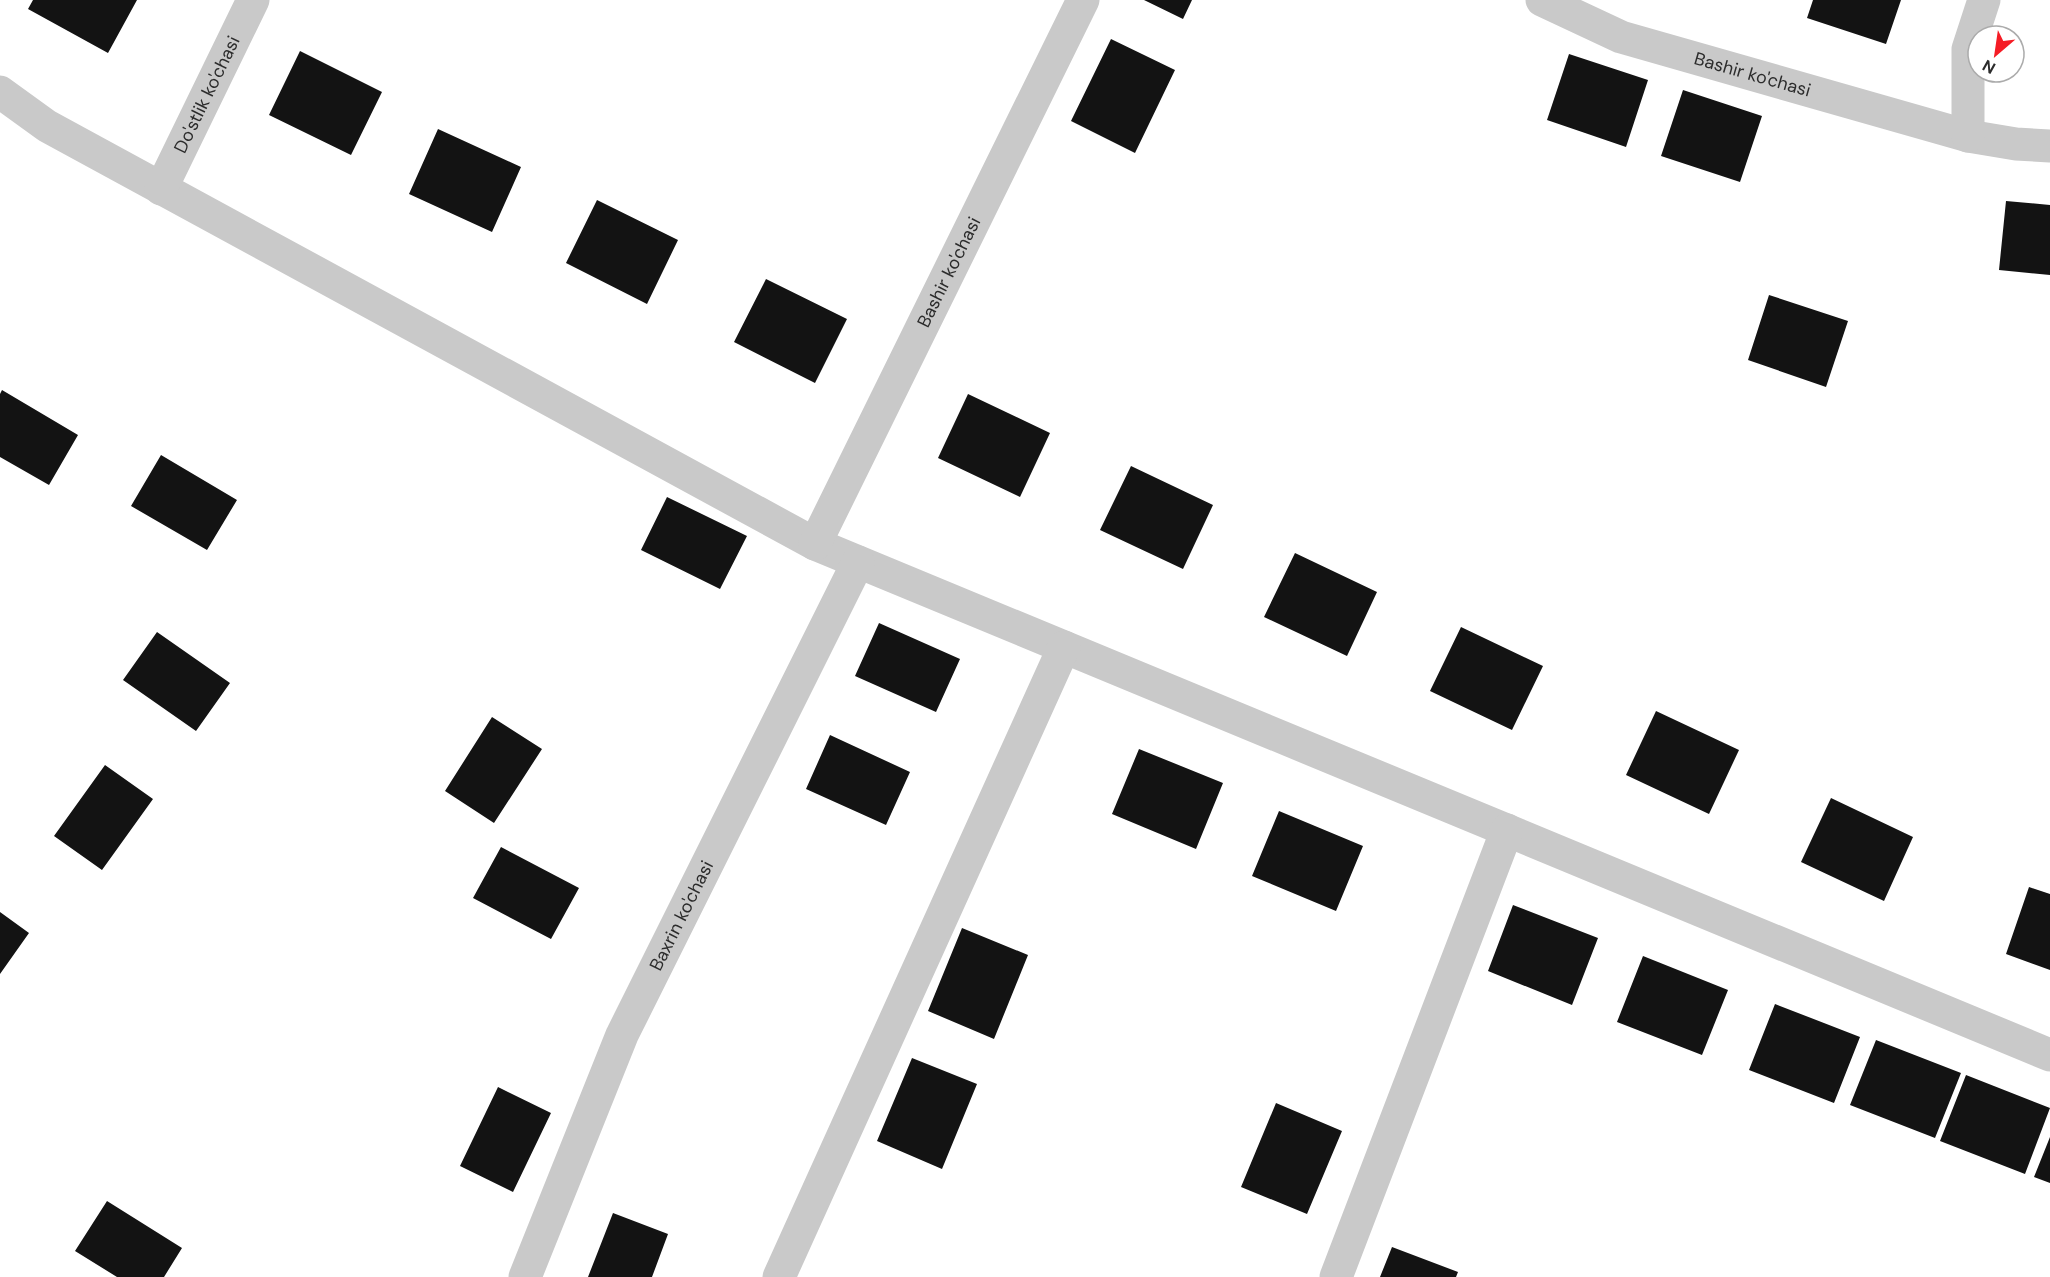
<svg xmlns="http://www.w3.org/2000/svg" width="2050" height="1277" font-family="'DM Sans',sans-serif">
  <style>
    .building { fill: #131313 }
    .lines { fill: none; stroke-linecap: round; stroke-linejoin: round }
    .minor { stroke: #c9c9c9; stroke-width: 33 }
    .labels { text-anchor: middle; stroke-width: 6; stroke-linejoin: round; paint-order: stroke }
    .street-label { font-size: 18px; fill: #2c2c2c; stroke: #fff }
  </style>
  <rect width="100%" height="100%" fill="#fff"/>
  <path class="building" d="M33,0H137L108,53L28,9Z
    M1144,0H1192L1183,19Z
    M1813,0H1901L1886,44L1807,18Z
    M1111,39L1175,70L1135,153L1071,121Z
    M300,51L382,92L351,155L269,115Z
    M1569,54L1648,80L1626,147L1547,120Z
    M1683,90L1762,116L1740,182L1661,156Z
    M438,129L521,167L492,232L409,194Z
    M597,200L678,240L647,304L566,263Z
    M2006,201L2050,205V275L1999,270Z
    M766,279L847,319L815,383L734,342Z
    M1769,295L1848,321L1826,387L1748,360Z
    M2,390L78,435L49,485L0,457V394Z
    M968,394L1050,433L1020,497L938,458Z
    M161,455L237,500L207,550L131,506Z
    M1131,466L1213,505L1183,569L1100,530Z
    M667,497L747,536L720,589L641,550Z
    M1295,553L1377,592L1347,656L1264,617Z
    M879,623L960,659L936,712L855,676Z
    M1461,627L1543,666L1512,730L1430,691Z
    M157,632L230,683L196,731L123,680Z
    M1656,711L1739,750L1709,814L1626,775Z
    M492,717L542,749L494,823L445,791Z
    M830,735L910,772L886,825L806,789Z
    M1139,749L1223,783L1196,849L1112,814Z
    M105,765L153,799L102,870L54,836Z
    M1831,798L1913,837L1884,901L1801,862Z
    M1279,811L1363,846L1336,911L1252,876Z
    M501,847L579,888L551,939L473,898Z
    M2029,887L2050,894V970L2006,954Z
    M1513,905L1598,938L1572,1005L1488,971Z
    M0,912L29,933L0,974Z
    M962,928L1028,955L994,1039L928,1011Z
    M1643,956L1728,990L1702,1055L1617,1022Z
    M1775,1004L1860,1037L1834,1103L1749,1070Z
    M1876,1040L1961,1073L1935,1138L1850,1105Z
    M912,1058L977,1084L942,1169L877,1141Z
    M1966,1075L2050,1108L2025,1174L1940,1141Z
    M498,1087L551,1113L513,1192L460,1166Z
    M1276,1103L1342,1131L1307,1214L1241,1187Z
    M2050,1137V1183L2034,1177Z
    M107,1201L182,1248L164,1277H117L75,1251Z
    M613,1213L668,1234L652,1277H588Z
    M1392,1247L1458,1272L1456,1277H1380Z"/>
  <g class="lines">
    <g class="minor">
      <path id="s1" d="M1542,0L1621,37L1968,136L2016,144L2050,146"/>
      <path d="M0,92L47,126L815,544L2050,1055"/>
      <path d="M1968,136V49L1984,0"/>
      <path id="s2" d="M161,189L253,0"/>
      <path id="s3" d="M815,544L1083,0"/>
      <path id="s4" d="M525,1277L622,1035L858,562"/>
      <path d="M779,1277L1064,647"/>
      <path d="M1336,1277L1507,830"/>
    </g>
  </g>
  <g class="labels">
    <g class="street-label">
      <text dy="6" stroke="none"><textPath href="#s1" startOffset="224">Bashir ko'chasi</textPath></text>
      <text dy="6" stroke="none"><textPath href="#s2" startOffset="105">Do'stlik ko'chasi</textPath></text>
      <text dy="6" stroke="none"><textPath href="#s3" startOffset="303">Bashir ko'chasi</textPath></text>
      <text dy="6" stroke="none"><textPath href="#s4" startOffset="394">Baxrin ko'chasi</textPath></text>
    </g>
  </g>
  <g transform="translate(1996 54) rotate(209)"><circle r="28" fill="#ffffff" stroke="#ababab" stroke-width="1.5"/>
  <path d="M0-4.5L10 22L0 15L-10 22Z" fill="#f51c25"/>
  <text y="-9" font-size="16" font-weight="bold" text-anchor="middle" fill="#2c2c2c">N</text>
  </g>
</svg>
